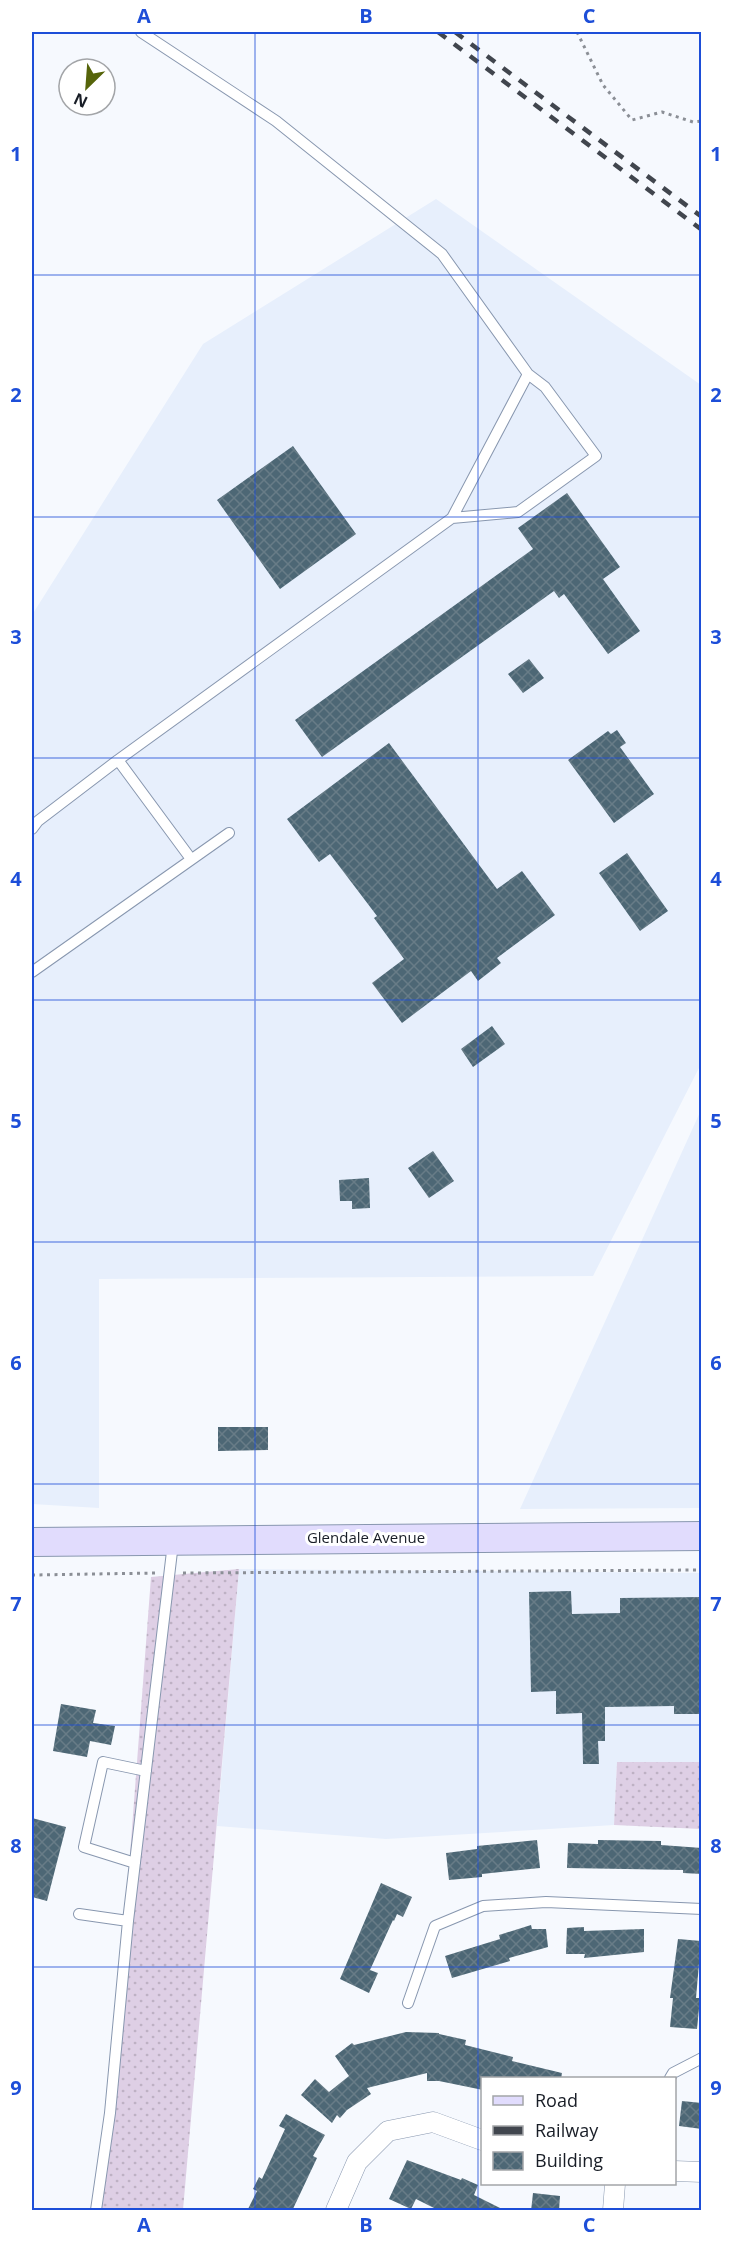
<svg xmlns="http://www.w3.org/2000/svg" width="733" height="2242" font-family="'Open Sans',sans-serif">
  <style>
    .built { fill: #e7effc }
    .grass { fill: url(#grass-dots) }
    .building { fill: url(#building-cross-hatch) }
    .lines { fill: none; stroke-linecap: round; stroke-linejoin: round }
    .lane-casing { stroke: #8897af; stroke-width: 12 }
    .street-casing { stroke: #8897af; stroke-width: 21 }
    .secondary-casing { stroke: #8897af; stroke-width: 30 }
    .path { stroke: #8b8f96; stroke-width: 3; stroke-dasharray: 3 4.5; stroke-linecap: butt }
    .lane { stroke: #fff; stroke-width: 10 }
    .street { stroke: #fff; stroke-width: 20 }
    .secondary { stroke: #e1dcfd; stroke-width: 28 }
    .rail { stroke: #41464e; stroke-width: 4.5; stroke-dasharray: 10 10; stroke-linecap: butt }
    .grid { fill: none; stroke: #1d4ed8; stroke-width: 1.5; stroke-opacity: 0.55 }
    .labels { text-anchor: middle; stroke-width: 6; stroke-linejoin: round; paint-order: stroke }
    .street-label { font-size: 15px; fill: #181d26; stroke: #fff }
    .neatline { fill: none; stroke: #1d4ed8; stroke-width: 2 }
    .grid-label { font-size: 20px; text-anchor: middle; font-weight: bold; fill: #1d4ed8 }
  </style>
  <defs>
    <pattern id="grass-dots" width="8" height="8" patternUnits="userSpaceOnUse" patternTransform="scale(1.5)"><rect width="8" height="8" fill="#decfe5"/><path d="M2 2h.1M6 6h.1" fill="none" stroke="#beb1c4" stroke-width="1.8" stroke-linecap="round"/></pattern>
    <pattern id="building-cross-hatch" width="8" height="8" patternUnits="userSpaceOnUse" patternTransform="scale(1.5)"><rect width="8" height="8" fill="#4d6775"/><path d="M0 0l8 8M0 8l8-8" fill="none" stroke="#687c87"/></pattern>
  </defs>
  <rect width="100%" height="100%" fill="#f6f9fe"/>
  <path class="built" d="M436,199L701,385V1064L593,1276L99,1279V1508L32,1504V615L203,344Z
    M701,1110V1508L520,1509Z
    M239,1569L701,1573V1762H617L614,1825L386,1839L217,1826Z"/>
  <path class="grass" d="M239,1569L183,2210H97L105,2185L151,1577Z
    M617,1762H701V1829L614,1825Z"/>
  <path class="building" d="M293,446L356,534L280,589L217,500Z
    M567,493L620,567L603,579L640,631L608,654L564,594L559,598L554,591L322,757L295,720L533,549L518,528Z
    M529,659L544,678L523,693L508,674Z
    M617,730L626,743L620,747L654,794L614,823L568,760L608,731L611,734Z
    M389,743L497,889L522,871L555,915L497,958L501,963L478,981L471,971L402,1023L372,983L404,959L374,918L377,916L330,854L319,862L287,819Z
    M627,853L668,911L640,931L599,873Z
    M492,1026L505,1044L473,1067L461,1049Z
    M433,1151L454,1181L429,1198L408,1168Z
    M369,1178L370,1208L352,1209V1201H340L339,1180Z
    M218,1427H268V1450L218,1451Z
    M571,1591L572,1614L620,1613V1598L702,1597V1714H674V1706L605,1707V1741H598L599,1764H583L582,1713L556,1714V1691L531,1692L529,1592Z
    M61,1704L96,1710L93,1723L115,1726L111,1745L90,1741L87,1757L53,1751Z
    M32,1818L66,1827L47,1901L32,1897Z
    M537,1840L540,1868L482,1874V1877L449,1880L446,1853L477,1849V1846Z
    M598,1840L661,1841V1845L702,1848V1874L683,1873V1870L567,1868L568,1843L598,1844Z
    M381,1883L412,1897L403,1917L397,1914L394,1921L393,1920L370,1970L378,1973L369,1993L340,1979Z
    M531,1925L532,1929H546L548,1947L509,1958L510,1961L452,1978L445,1956L500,1939L499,1935Z
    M584,1927V1931L644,1929V1952L584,1958L585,1954H566L567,1928Z
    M678,1939L701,1941L696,1998H700L697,2029L670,2027L673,1998H670Z
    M406,2032L439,2033V2034L466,2040L465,2045L513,2057L512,2061L562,2073L561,2079H483V2090L439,2081H427V2073L367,2088L371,2094L347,2110L340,2118L337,2115L332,2123L301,2095L315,2079L329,2092L349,2076L335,2056L352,2043L354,2045Z
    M682,2101L702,2103V2129L679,2126Z
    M286,2114L325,2135L313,2156L317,2158L292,2211H247L257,2191L253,2189L259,2177L262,2179L285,2129L279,2126Z
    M407,2160L461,2180L462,2178L478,2185L474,2195L506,2211H440L416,2199L411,2209L389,2199Z
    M533,2193L560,2196L559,2211H531Z"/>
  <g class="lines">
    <defs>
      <path id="lane" d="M452,518L518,512L596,456L545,387L528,374
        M118,760L191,859
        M32,829L38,821L118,760L452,518L528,374L442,254L276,121L141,32
        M32,972L229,833
        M135,1863L84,1847L103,1762L146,1771
        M79,1914L128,1921
        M408,2003L435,1926L483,1906L546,1902L702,1909
        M670,2078L673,2073L702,2058
        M96,2210L110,2113L128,1921L173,1543"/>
      <path id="street" d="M674,2171L702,2172
        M336,2210L357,2162L388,2131L433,2122L482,2140
        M613,2210L615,2184"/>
      <path id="secondary" d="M32,1542L702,1536"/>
    </defs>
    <use href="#lane" class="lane-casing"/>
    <use href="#street" class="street-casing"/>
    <use href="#secondary" class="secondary-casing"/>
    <path class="path" d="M577,32L603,85L632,120L662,112L693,122L702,121
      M183,1573L702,1570
      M32,1575L156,1573"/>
    <use href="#lane" class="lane"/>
    <use href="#street" class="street"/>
    <use href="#secondary" class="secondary"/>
    <path class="rail" d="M438,32L702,230
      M455,32L702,217"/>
  </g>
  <path class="grid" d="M255,32V2210M478,32V2210M32,275H702M32,517H702M32,758H702M32,1000H702M32,1242H702M32,1484H702M32,1725H702M32,1967H702"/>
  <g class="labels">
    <g class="street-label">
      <text x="366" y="1543">Glendale Avenue</text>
    </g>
  </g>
  <rect width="733" height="2242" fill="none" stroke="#ffffff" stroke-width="66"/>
  <rect x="481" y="2077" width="195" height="108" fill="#ffffff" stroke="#a3a5a8" stroke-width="1.5"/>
  <rect x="493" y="2096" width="30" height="9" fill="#e1dcfd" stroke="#a3a5a8" stroke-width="1.5"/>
  <text x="535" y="2107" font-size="18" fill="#181d26">Road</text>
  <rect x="493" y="2126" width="30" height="9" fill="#41464e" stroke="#a3a5a8" stroke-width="1.5"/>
  <text x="535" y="2137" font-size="18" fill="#181d26">Railway</text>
  <rect x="493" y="2152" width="30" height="18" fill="url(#building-cross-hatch)" stroke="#a3a5a8" stroke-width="1.5"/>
  <text x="535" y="2167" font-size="18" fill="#181d26">Building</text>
  <g transform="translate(87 87) rotate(205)"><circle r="28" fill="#ffffff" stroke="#a3a5a8" stroke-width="1.5"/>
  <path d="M0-4.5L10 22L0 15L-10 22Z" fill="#56640a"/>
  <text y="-9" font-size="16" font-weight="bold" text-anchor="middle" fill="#181d26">N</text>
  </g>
  <rect x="33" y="33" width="667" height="2176" class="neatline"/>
  <g class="grid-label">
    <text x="144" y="23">A</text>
    <text x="366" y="23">B</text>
    <text x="589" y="23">C</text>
    <text x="16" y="161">1</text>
    <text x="716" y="161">1</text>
    <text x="16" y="402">2</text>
    <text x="716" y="402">2</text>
    <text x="16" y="644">3</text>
    <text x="716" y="644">3</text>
    <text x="16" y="886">4</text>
    <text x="716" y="886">4</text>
    <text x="16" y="1128">5</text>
    <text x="716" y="1128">5</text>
    <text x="16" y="1370">6</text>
    <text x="716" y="1370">6</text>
    <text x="16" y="1611">7</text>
    <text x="716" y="1611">7</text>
    <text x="16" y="1853">8</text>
    <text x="716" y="1853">8</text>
    <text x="16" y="2095">9</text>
    <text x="716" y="2095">9</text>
    <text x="144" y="2232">A</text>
    <text x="366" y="2232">B</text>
    <text x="589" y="2232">C</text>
  </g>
</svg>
